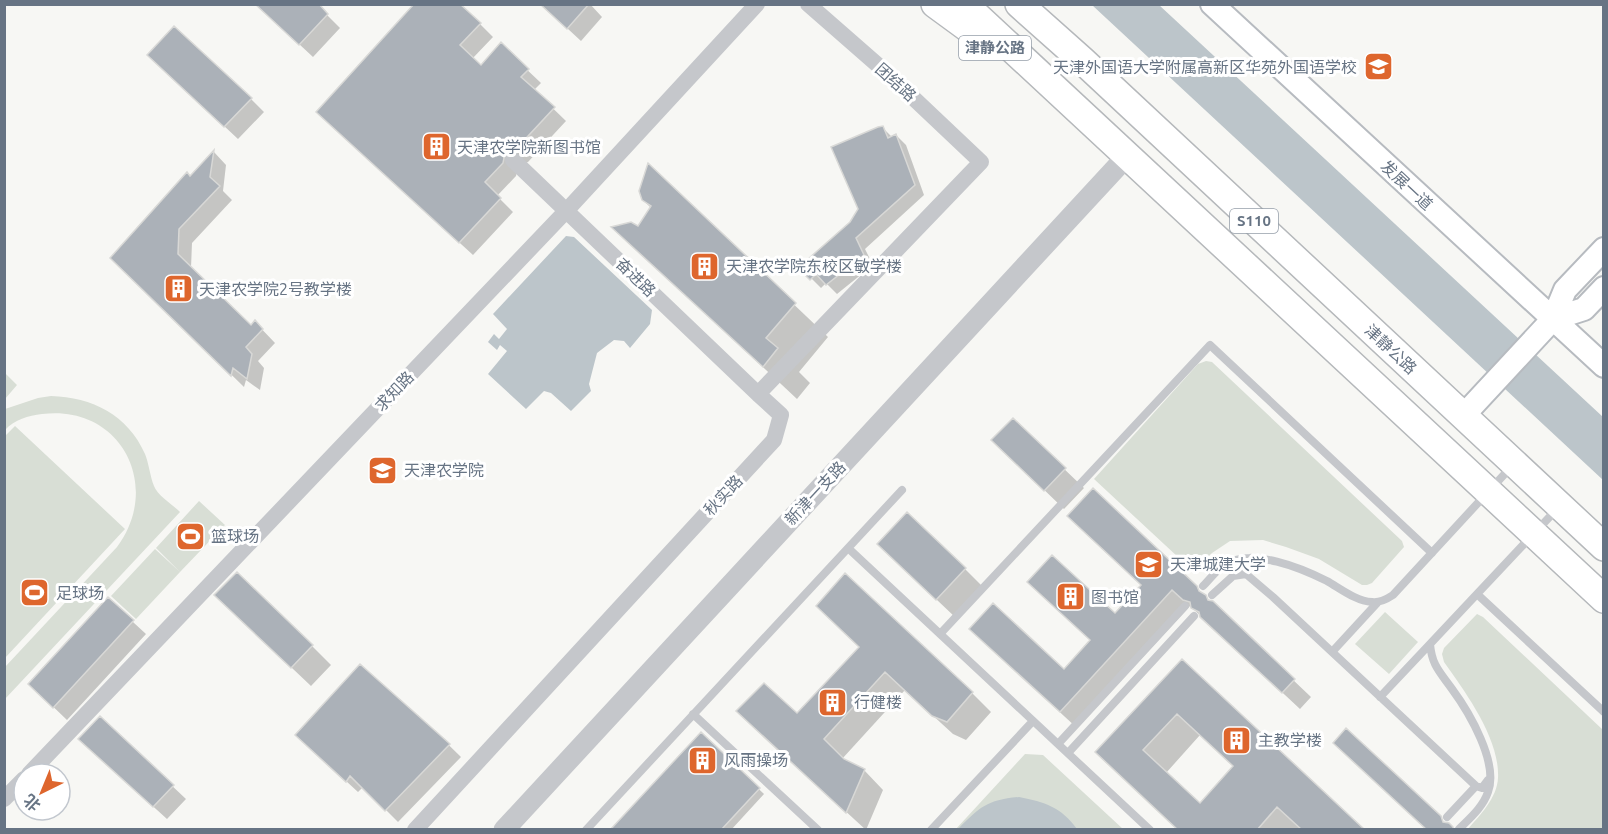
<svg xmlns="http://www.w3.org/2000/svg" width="1608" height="834" font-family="Ubuntu,'Noto Sans SC',sans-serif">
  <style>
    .green { fill: #d8ded5 }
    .water { fill: #bcc5ca }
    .shadow { fill: #0003; fill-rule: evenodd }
    .building { fill: #abb1b8; stroke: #d8d8d6; stroke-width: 1.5; fill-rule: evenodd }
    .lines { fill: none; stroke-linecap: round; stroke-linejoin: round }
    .secondary-casing { stroke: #b7bbc0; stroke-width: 26 }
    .trunk-casing { stroke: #b5b8bb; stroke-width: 30 }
    .service { stroke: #c5c7cb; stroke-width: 8 }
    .minor { stroke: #c5c7cb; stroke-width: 16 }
    .tertiary { stroke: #c5c7cb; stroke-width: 21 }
    .secondary { stroke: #fff; stroke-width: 22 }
    .trunk { stroke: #fff; stroke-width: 27 }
    .labels { text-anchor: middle; stroke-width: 6; stroke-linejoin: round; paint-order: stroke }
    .shield { fill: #fff; stroke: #959ea9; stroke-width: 1.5 }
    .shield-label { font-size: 15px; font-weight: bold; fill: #677484 }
    .poi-label { font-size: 16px; fill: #677484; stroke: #fff; text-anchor: start }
    .street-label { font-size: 16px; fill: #677484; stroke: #fff }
  </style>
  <rect width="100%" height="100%" fill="#f7f7f4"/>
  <path class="green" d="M1206,361L1212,362L1402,541L1404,547L1372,583L1367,585H1362L1319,559L1286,547L1263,540L1230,541L1212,553L1193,571L1094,479L1198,364Z
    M5,373L17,385L5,399H4Z
    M51,396C92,397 128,415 145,454C149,464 150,476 154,486C157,495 173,505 180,512L5,699V667L117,547C163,485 120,404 42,414C28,416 15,419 5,430V409L38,398Z
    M15,426L125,529L5,658L4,437Z
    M199,501L225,525L180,572L156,548Z
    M155,549L180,572L136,619L111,596Z
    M1385,612L1418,642L1389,674L1355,644Z
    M1477,614L1483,617L1603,730V829H1468C1480,815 1497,798 1498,778C1500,739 1466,693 1444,662L1442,654L1444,648Z
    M1025,754L1043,755L1123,829L955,830Z"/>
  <path class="water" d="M1092,5H1159L1603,417V480Z
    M566,236L574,237L652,310L650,324L630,348L624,341L614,340L597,353L589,384L591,391L571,411L551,393L544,391L526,409L488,374L507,351L500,345L497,350L488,342L494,334L499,339L507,329L493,314Z
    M1019,797C1045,802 1061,807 1077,829H958C980,807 987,800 1019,797Z"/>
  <path class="shadow" d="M256,4H316L340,28L313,57Z
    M541,4H590L602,17L581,41Z
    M480,24L493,37L472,59L481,67L501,45L541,83L534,90L566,121L528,162L518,166L516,176L497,196L513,212L473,255L331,125Z
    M162,68L251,99L264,112L238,139Z
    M883,128L892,137L896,135L906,145L924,195L865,249L873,265L837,294L826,283L821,288L801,268L852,223L859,209Z
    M214,152L226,165L223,191L232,200L192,243L191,268L251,327L255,322L275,343L258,361L264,368L260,390L246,380L244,387L112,258Z
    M649,166L828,337L799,372L810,383L797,399L614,228H639L651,208L643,200Z
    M1013,420L1084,488L1064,509L1012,459Z
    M1093,490L1311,697L1300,709L1190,606L1077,728L988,646L1064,671L1143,586Z
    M898,563L965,569L984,588L956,618Z
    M108,599L146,634L67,720L43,697Z
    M235,614L312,646L331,665L311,686Z
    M861,647L972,693L991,712L966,740L953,734L905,690L842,759L864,770L883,790L866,830L757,730L797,715Z
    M1182,661L1301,828L1300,830H1179L1120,774ZM1200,735L1234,767L1200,805L1166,773Z
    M418,715L461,757L398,822L363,787L358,792L309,747Z
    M100,718L186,799L167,819L93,752Z
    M701,734L764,794L731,830H613Z"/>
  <path class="building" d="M255,4H319L328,14L299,45Z
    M414,4H460L481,23L460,45L481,65L501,42L529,69L521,77L555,107L515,150L505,153L503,163L485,182L501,198L459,243L316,112Z
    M540,4H589L567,29Z
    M174,26L252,98L224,127L147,55Z
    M883,126L888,138L896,134L915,185L856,238L864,255L826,285L816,274L810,280L798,268L850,222L858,209L831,147L878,127Z
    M214,150L210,177L220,186L179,229L178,254L251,325L255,320L263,329L246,347L252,354L247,379L233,368L231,376L110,258L187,172L190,176Z
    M648,163L796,303L766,338L778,348L763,367L611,227L631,222L638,226L651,206L642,200L639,191Z
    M1013,418L1066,468L1044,491L991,440Z
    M1093,488L1197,586L1199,591L1206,595L1208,600L1213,601L1295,679L1282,693L1200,617L1199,612L1191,608L1190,602L1183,600L1172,590L1060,712L969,629L993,603L1064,669L1090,640L1027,582L1052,555L1115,613L1141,585L1067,516Z
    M907,512L966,568L936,600L877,544Z
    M237,572L313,645L291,668L214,595Z
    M845,573L973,692L947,722L932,716L885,672L824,739L844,759L865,769L846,813L736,711L764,683L797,713L859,647L816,606Z
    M108,597L134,620L53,708L28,684Z
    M1182,659L1365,830H1302L1277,807L1257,830H1178L1095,752ZM1177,714L1233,766L1200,803L1143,750Z
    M360,664L450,744L385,811L350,776L346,782L295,735Z
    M100,716L174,785L153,807L78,739Z
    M1346,728L1441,816L1443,822L1449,823L1453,827V830H1427L1333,743Z
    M701,732L760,788L721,830H610Z"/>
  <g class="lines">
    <defs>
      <path id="secondary" d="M1212,4L1604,366
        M1553,319L1584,309L1604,288
        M1463,416L1553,319L1565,290L1604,249"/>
      <path id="trunk" d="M935,4L976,34
        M964,4L1604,599
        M1019,4L1083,61L1604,547"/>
    </defs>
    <use href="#secondary" class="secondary-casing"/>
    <use href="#trunk" class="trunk-casing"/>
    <path class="service" d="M848,548L1150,830
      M1251,558L1243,570L1246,574L1273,597L1476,786L1482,788L1488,780
      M1203,586C1210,579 1217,569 1226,564C1253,548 1301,568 1327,581C1341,589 1356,601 1372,602C1380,603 1387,599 1393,595L1512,466
      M1477,594L1604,712
      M1212,595L1233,576L1246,574
      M940,634L1210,345L1432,553
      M1332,652L1378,602
      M1380,697L1430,644
      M693,714L818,830
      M1058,744L1185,606
      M1068,753L1194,616
      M1447,817L1476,786
      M1459,829C1470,818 1483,807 1488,792C1499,763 1469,712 1452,689C1440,672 1432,666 1430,644L1557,509
      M586,830L902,490
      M931,830L1033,721"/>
    <path class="minor" d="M513,160L758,394
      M29,774L567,210L757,4
      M4,799L24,779
      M415,830L774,440L781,415L758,394L981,162L888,74L808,4"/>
    <path class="tertiary" d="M504,830L1127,156"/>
    <use href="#secondary" class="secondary"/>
    <use href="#trunk" class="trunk"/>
  </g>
  <defs>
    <symbol id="school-square" viewBox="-11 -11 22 22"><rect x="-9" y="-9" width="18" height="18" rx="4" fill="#de662d" stroke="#fff"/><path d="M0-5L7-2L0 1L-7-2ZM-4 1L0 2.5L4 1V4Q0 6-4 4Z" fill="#fff"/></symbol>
    <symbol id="building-square" viewBox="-11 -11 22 22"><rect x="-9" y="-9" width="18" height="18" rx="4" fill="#de662d" stroke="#fff"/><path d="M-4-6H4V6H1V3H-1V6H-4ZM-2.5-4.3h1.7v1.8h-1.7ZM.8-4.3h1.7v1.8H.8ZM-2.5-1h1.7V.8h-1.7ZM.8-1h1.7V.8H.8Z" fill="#fff"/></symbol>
    <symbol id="university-square" viewBox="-11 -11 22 22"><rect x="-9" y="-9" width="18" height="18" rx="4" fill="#de662d" stroke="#fff"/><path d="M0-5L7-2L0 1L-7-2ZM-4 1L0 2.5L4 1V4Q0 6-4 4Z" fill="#fff"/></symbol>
    <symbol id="stadium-square" viewBox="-11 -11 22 22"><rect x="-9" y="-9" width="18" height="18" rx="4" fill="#de662d" stroke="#fff"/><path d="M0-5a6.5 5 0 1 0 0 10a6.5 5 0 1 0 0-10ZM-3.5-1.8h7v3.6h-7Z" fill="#fff"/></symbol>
  </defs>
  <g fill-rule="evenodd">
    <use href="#school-square" x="1362" y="50" width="33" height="33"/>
    <use href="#building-square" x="420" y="130" width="33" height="33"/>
    <use href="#building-square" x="688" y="250" width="33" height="33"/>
    <use href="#building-square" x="162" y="272" width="33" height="33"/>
    <use href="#university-square" x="366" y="454" width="33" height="33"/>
    <use href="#stadium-square" x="174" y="520" width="33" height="33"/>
    <use href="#university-square" x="1132" y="548" width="33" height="33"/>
    <use href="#stadium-square" x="18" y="576" width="33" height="33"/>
    <use href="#building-square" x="1054" y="580" width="33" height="33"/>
    <use href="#building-square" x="816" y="686" width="33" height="33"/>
    <use href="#building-square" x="1220" y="724" width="33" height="33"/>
    <use href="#building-square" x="686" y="744" width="33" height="33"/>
  </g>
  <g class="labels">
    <g class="shield">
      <rect x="959" y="36" width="72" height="24" rx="4.5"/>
      <rect x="1230" y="209" width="48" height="24" rx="4.5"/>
    </g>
    <g class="shield-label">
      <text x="995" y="53">津静公路</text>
      <text x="1254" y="226">S110</text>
    </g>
    <g class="poi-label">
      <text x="1357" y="73" text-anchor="end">天津外国语大学附属高新区华苑外国语学校</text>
      <text x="457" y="153">天津农学院新图书馆</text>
      <text x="726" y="272">天津农学院东校区敏学楼</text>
      <text x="199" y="295">天津农学院2号教学楼</text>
      <text x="404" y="476">天津农学院</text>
      <text x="211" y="542">篮球场</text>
      <text x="1170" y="570">天津城建大学</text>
      <text x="56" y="599">足球场</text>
      <text x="1091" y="603">图书馆</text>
      <text x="854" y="708">行健楼</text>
      <text x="1258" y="746">主教学楼</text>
      <text x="724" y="766">风雨操场</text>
    </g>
    <g class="street-label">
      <text transform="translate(896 82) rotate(42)" y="6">团结路</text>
      <text transform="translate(1407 185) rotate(43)" y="6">发展一道</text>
      <text transform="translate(636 277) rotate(44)" y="6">奋进路</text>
      <text transform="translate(1391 349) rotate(43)" y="6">津静公路</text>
      <text transform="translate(394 391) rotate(-46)" y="6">求知路</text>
      <text transform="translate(815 493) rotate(-47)" y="6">新津一支路</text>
      <text transform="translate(723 495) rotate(-47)" y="6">秋实路</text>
    </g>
  </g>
  <rect width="1608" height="834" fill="none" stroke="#677484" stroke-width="12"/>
  <g transform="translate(42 792) rotate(223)"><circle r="28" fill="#ffffff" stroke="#c2c7ce" stroke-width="1.5"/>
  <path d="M0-4.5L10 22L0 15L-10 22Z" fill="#de662d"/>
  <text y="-9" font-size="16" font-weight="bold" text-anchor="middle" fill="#677484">北</text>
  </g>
</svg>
